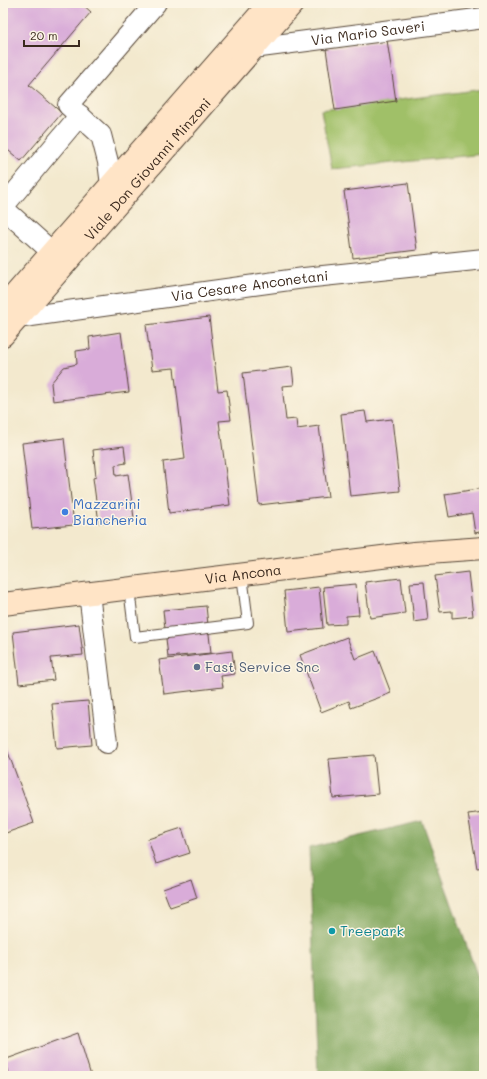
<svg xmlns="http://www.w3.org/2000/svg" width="487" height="1079" font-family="Mali,sans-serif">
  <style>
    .green { fill: #a0c068; stroke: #6e7543 }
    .forest { fill: #80a65c; stroke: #5e683d }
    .building { fill: #d9acd9 }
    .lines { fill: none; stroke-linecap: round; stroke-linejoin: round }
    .lane-casing { stroke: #574738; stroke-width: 12 }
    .street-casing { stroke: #574738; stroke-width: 22 }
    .secondary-casing { stroke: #574738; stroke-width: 24 }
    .lane { stroke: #fff; stroke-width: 10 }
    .street { stroke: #fff; stroke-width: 20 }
    .secondary { stroke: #ffe4c6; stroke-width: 22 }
    .shop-dot { fill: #3f7fe0; stroke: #fcf5e5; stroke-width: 1.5 }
    .service-dot { fill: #5c6f8a; stroke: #fcf5e5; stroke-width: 1.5 }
    .culture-dot { fill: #0f9aa8; stroke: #fcf5e5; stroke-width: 1.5 }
    .labels { text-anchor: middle; stroke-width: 3; stroke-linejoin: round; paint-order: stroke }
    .street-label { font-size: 14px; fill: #3b2a1e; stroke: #fcf5e5 }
    .shop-label { font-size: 14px; fill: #366cbe; stroke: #fcf5e5; text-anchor: start }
    .service-label { font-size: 14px; fill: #4e5e75; stroke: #fcf5e5; text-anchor: start }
    .culture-label { font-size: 14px; fill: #0d838f; stroke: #fcf5e5; text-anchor: start }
  </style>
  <rect width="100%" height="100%" fill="#fcf5e5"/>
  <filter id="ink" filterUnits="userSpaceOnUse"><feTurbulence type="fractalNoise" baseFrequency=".025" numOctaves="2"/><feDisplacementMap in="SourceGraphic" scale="8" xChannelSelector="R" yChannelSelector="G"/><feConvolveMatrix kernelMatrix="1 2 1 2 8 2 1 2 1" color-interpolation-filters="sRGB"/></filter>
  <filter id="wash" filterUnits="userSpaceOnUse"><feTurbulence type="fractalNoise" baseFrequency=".012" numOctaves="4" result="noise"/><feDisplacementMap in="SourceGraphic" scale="16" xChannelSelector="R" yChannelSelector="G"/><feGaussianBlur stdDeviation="0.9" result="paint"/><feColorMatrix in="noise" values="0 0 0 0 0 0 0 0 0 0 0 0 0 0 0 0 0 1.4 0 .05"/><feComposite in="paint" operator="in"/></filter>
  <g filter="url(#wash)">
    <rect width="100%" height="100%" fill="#f3e9ce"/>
    <path class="green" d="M484,89V154L332,169L321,110Z"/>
    <path class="forest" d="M422,821L484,994V1076H318L309,848Z"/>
    <g id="blocks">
      <path class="building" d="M3,3H81L91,12L29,85L62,113L21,161L3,146Z
        M387,40L396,101L335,110L326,49Z
        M408,183L417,250L353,258L344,191Z
        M209,317L218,391L227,390L231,420L219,421L230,505L169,513L163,462L185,459L174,368L152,370L146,325Z
        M121,332L129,392L53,401L51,383L64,367L77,364L76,351L90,349L89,337Z
        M292,367L294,385L282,386L286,420L296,419L297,429L319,426L328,497L259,505L243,373Z
        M365,411L367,422L392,419L400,491L350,496L341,414Z
        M64,438L74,525L32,529L22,443Z
        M124,446L126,463L115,465L116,476L128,474L134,518L99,523L93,478L96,477L93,450Z
        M484,488V531L475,533L472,513L449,517L445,494Z
        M468,572L473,616L452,618V611L440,612L435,576Z
        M401,578L405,613L370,618L365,582Z
        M424,582L428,620L414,622L410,583Z
        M356,584L359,615L346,616V624L327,625L323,587Z
        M319,587L323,628L288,632L284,591Z
        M206,606L211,653L168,657L163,610Z
        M79,624L83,655L51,658L54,680L19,684L13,632Z
        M347,637L355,659L375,651L391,693L351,708L349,701L321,712L300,655Z
        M232,651L235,674L221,676L223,687L164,694L159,660Z
        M88,701L92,745L57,748L52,704Z
        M5,744L34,823L3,834V745Z
        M374,755L378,794L333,798L329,759Z
        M484,812V867L477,868L468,814Z
        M182,828L190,853L156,864L148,839Z
        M191,879L197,898L170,907L163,889Z
        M78,1033L91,1076H9L4,1060Z"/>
    </g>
  </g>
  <g filter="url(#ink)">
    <use href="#blocks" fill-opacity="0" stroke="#574738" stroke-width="1"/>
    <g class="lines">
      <defs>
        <path id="lane" d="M129,589L135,637L248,623L242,575"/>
        <g id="street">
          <path id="s1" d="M253,48L484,18"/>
          <path d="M111,185L108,162L101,135L68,105L156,3"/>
          <path d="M3,207L80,115"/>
          <path d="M3,208L52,252"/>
          <path id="s2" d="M17,318L304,278L484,259"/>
          <path d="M89,593L107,743"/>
        </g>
        <g id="secondary">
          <path d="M3,308L270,3"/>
          <path id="s3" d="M3,335L293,3"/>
          <path id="s4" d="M3,604L414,553L484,548"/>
        </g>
      </defs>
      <use href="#lane" class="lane-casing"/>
      <use href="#street" class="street-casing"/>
      <use href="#secondary" class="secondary-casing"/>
      <use href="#lane" class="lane"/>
      <use href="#street" class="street"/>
      <use href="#secondary" class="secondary"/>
    </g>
  </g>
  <circle class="shop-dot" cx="65" cy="512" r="4"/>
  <circle class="service-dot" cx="197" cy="667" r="4"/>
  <circle class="culture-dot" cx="332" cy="931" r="4"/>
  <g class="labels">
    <g class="street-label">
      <text dy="5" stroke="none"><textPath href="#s1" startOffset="116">Via Mario Saveri</textPath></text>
      <text dy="5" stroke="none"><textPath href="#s3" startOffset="220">Viale Don Giovanni Minzoni</textPath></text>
      <text dy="5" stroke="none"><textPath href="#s2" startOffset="235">Via Cesare Anconetani</textPath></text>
      <text dy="5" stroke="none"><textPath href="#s4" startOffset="242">Via Ancona</textPath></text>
    </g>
    <g class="shop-label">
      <text x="73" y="509">Mazzarini<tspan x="73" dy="16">Biancheria</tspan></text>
    </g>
    <g class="service-label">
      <text x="205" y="672">Fast Service Snc</text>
    </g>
    <g class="culture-label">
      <text x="340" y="936">Treepark</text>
    </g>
  </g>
  <rect width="487" height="1079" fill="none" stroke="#fcf5e5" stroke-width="16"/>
  <path d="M24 40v6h55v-6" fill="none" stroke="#3b2a1e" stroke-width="2"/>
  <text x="30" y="40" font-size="12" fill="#3b2a1e" stroke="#fcf5e5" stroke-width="3" paint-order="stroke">20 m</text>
</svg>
